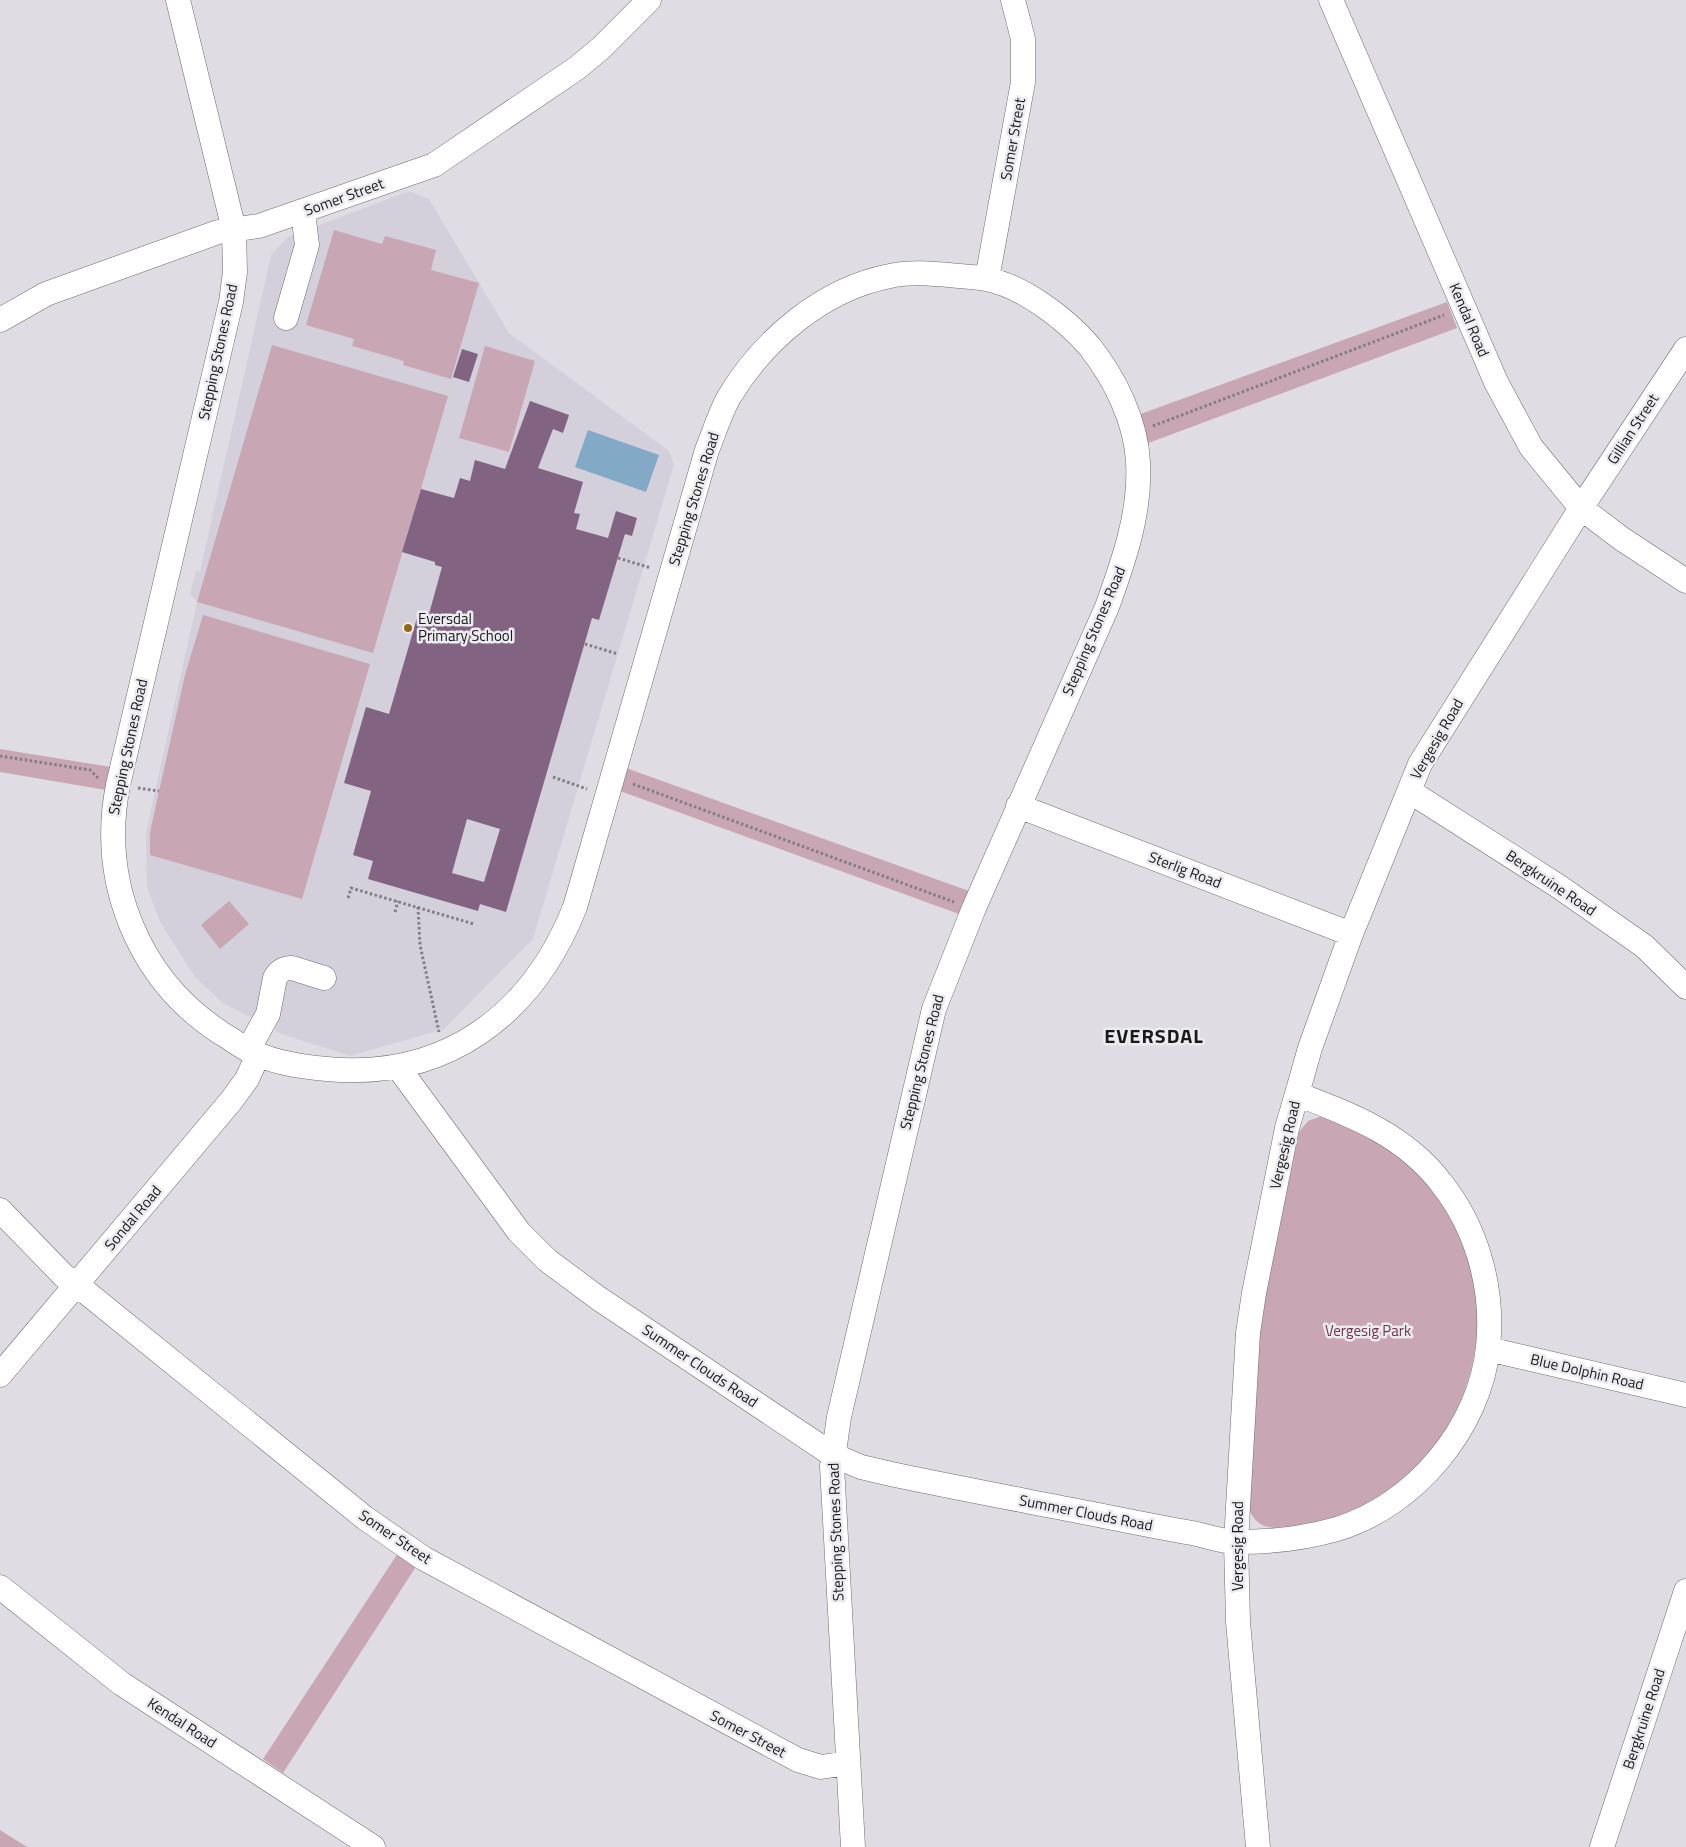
<svg xmlns="http://www.w3.org/2000/svg" width="1686" height="1847" font-family="'Titillium Web',sans-serif">
  <style>
    .built { fill: #d3d0dc }
    .green { fill: #c9a6b3 }
    .water { fill: #82a9c6 }
    .building { fill: #826382; fill-rule: evenodd }
    .lines { fill: none; stroke-linecap: round; stroke-linejoin: round }
    .minor-casing { stroke: #6d6c70; stroke-width: 25 }
    .path { stroke: #807e82; stroke-width: 3; stroke-dasharray: 2.5 2.5; stroke-linecap: butt }
    .minor { stroke: #fff; stroke-width: 24 }
    .poi-dot { fill: #926811; stroke: #ecebf0; stroke-width: 2 }
    .labels { text-anchor: middle; stroke-width: 5; stroke-linejoin: round; paint-order: stroke }
    .street-label { font-size: 15px; fill: #19181a; stroke: #ecebf0 }
    .poi-label { font-size: 15px; fill: #19181a; stroke: #ecebf0; text-anchor: start }
    .park-label { font-size: 15px; fill: #71354f; stroke: #ecebf0 }
    .district-label { font-size: 20px; font-weight: bold; letter-spacing: 1px; fill: #19181a; stroke: #ecebf0 }
  </style>
  <rect width="100%" height="100%" fill="#dfdde3"/>
  <path class="built" d="M409,191L429,199L509,333L669,451L674,465L533,939L444,1029L350,1056L276,1032L274,1016L261,1010L250,1017L223,1003L195,977L161,924L147,888L146,832L197,602L190,594L196,571H200L271,255L288,237Z"/>
  <path class="green" d="M334,230L382,244L385,236L436,250L431,270L479,283L451,379L403,365L404,361L352,346L354,339L306,325Z
    M1447,302L1457,328L1143,445L1138,415Z
    M272,345L448,396L373,653L197,602Z
    M485,346L535,361L509,452L459,438Z
    M203,615L370,664L302,899L150,855V832L185,675Z
    M0,749L111,767L106,790L0,772Z
    M626,768L969,891L959,914L620,791Z
    M229,901L249,924L220,949L201,925Z
    M1322,1116H1328C1352,1129 1380,1140 1402,1156C1421,1170 1436,1194 1449,1215C1523,1340 1445,1504 1301,1525C1279,1529 1260,1533 1249,1510L1261,1318L1299,1132L1308,1121Z
    M398,1553L417,1565L283,1773L263,1759Z
    M0,1830L27,1847H0Z"/>
  <path class="water" d="M588,430L659,455L646,492L575,467Z"/>
  <path class="building" d="M462,349L478,354L469,382L453,377Z
    M530,401L569,415L563,433L553,429L538,468L583,482L574,513L580,514L576,529L608,538L616,511L637,518L632,536L625,534L599,620L592,618L506,912L480,904L478,911L368,879L373,861L353,855L371,791L344,783L366,707L389,714L417,618L427,621L442,567L435,565V562L402,552L421,489L454,498L460,478L470,481L475,460L505,469ZM467,819L500,829L484,882L452,873Z"/>
  <g class="lines">
    <defs>
      <path id="minor" d="M178,0L234,230L235,272L231,302L118,785C99,882 138,979 221,1033C233,1040 244,1049 257,1054C279,1064 304,1067 327,1069C446,1080 532,1015 575,907L707,450C714,433 720,413 729,397C764,339 823,289 890,276C912,271 937,274 959,276C968,277 977,277 986,279C1023,286 1066,319 1090,347C1115,379 1136,421 1138,462C1141,512 1124,560 1107,607L974,908L934,1009L839,1417L832,1466L853,1847
        M1331,0L1496,382L1531,447L1581,508L1622,539L1686,581
        M987,279L1023,82V39L1013,0
        M286,318L307,245L303,212
        M0,320L46,294L218,232L259,226L434,165L577,68L601,48L649,0
        M1409,791L1558,886L1644,946L1686,987
        M1018,806L1351,934
        M248,1050L268,1014L275,978C279,971 283,968 292,968L324,978
        M398,1067L519,1232L547,1260L598,1298L833,1455L861,1467L891,1474C957,1488 1022,1500 1088,1513C1123,1520 1157,1527 1192,1533C1207,1536 1223,1542 1238,1542C1272,1542 1306,1538 1337,1529C1414,1506 1480,1428 1488,1347C1494,1290 1478,1230 1442,1184C1405,1135 1352,1115 1297,1094
        M0,1210L64,1276L87,1293L365,1518L423,1558L798,1760L821,1767L848,1763
        M1488,1349L1686,1395
        M0,1375L231,1101L247,1079L258,1055
        M0,1587L122,1684L373,1847
        M1258,1847L1238,1622L1236,1542L1248,1333L1254,1293L1287,1128L1297,1094L1310,1048L1351,934L1420,764L1581,508L1686,349
        M1602,1847L1686,1591"/>
    </defs>
    <use href="#minor" class="minor-casing"/>
    <path class="path" d="M1153,426L1444,315
      M618,558L651,568
      M585,644L618,654
      M0,756L90,770L98,778
      M553,777L587,789
      M633,784L954,902
      M138,788L159,791
      M348,898L351,888L474,924
      M418,907L420,945L439,1032
      M395,912L398,901"/>
    <use href="#minor" class="minor"/>
  </g>
  <circle class="poi-dot" cx="408" cy="628" r="5"/>
  <g class="labels">
    <g class="street-label">
      <text transform="translate(1013 139) rotate(-80)" y="5">Somer Street</text>
      <text transform="translate(344 197) rotate(-20)" y="5">Somer Street</text>
      <text transform="translate(1469 320) rotate(67)" y="5">Kendal Road</text>
      <text transform="translate(218 352) rotate(-78)" y="5">Stepping Stones Road</text>
      <text transform="translate(1633 429) rotate(-57)" y="5">Gillian Street</text>
      <text transform="translate(694 499) rotate(-73)" y="5">Stepping Stones Road</text>
      <text transform="translate(1094 631) rotate(-67)" y="5">Stepping Stones Road</text>
      <text transform="translate(1437 739) rotate(-60)" y="5">Vergesig Road</text>
      <text transform="translate(128 747) rotate(-78)" y="5">Stepping Stones Road</text>
      <text transform="translate(1185 870) rotate(21)" y="5">Sterlig Road</text>
      <text transform="translate(1551 883) rotate(34)" y="5">Bergkruine Road</text>
      <text transform="translate(922 1062) rotate(-76)" y="5">Stepping Stones Road</text>
      <text transform="translate(1285 1145) rotate(-77)" y="5">Vergesig Road</text>
      <text transform="translate(133 1218) rotate(-50)" y="5">Sondal Road</text>
      <text transform="translate(700 1366) rotate(34)" y="5">Summer Clouds Road</text>
      <text transform="translate(1587 1372) rotate(13)" y="5">Blue Dolphin Road</text>
      <text transform="translate(1086 1513) rotate(11)" y="5">Summer Clouds Road</text>
      <text transform="translate(836 1532) rotate(-92)" y="5">Stepping Stones Road</text>
      <text transform="translate(395 1537) rotate(34)" y="5">Somer Street</text>
      <text transform="translate(1238 1546) rotate(-90)" y="5">Vergesig Road</text>
      <text transform="translate(1644 1719) rotate(-72)" y="5">Bergkruine Road</text>
      <text transform="translate(182 1723) rotate(33)" y="5">Kendal Road</text>
      <text transform="translate(748 1734) rotate(28)" y="5">Somer Street</text>
    </g>
    <g class="poi-label">
      <text x="418" y="624">Eversdal<tspan x="418" dy="17">Primary School</tspan></text>
    </g>
    <g class="park-label">
      <text x="1368" y="1336">Vergesig Park</text>
    </g>
    <g class="district-label">
      <text x="1154" y="1043">EVERSDAL</text>
    </g>
  </g>
</svg>
